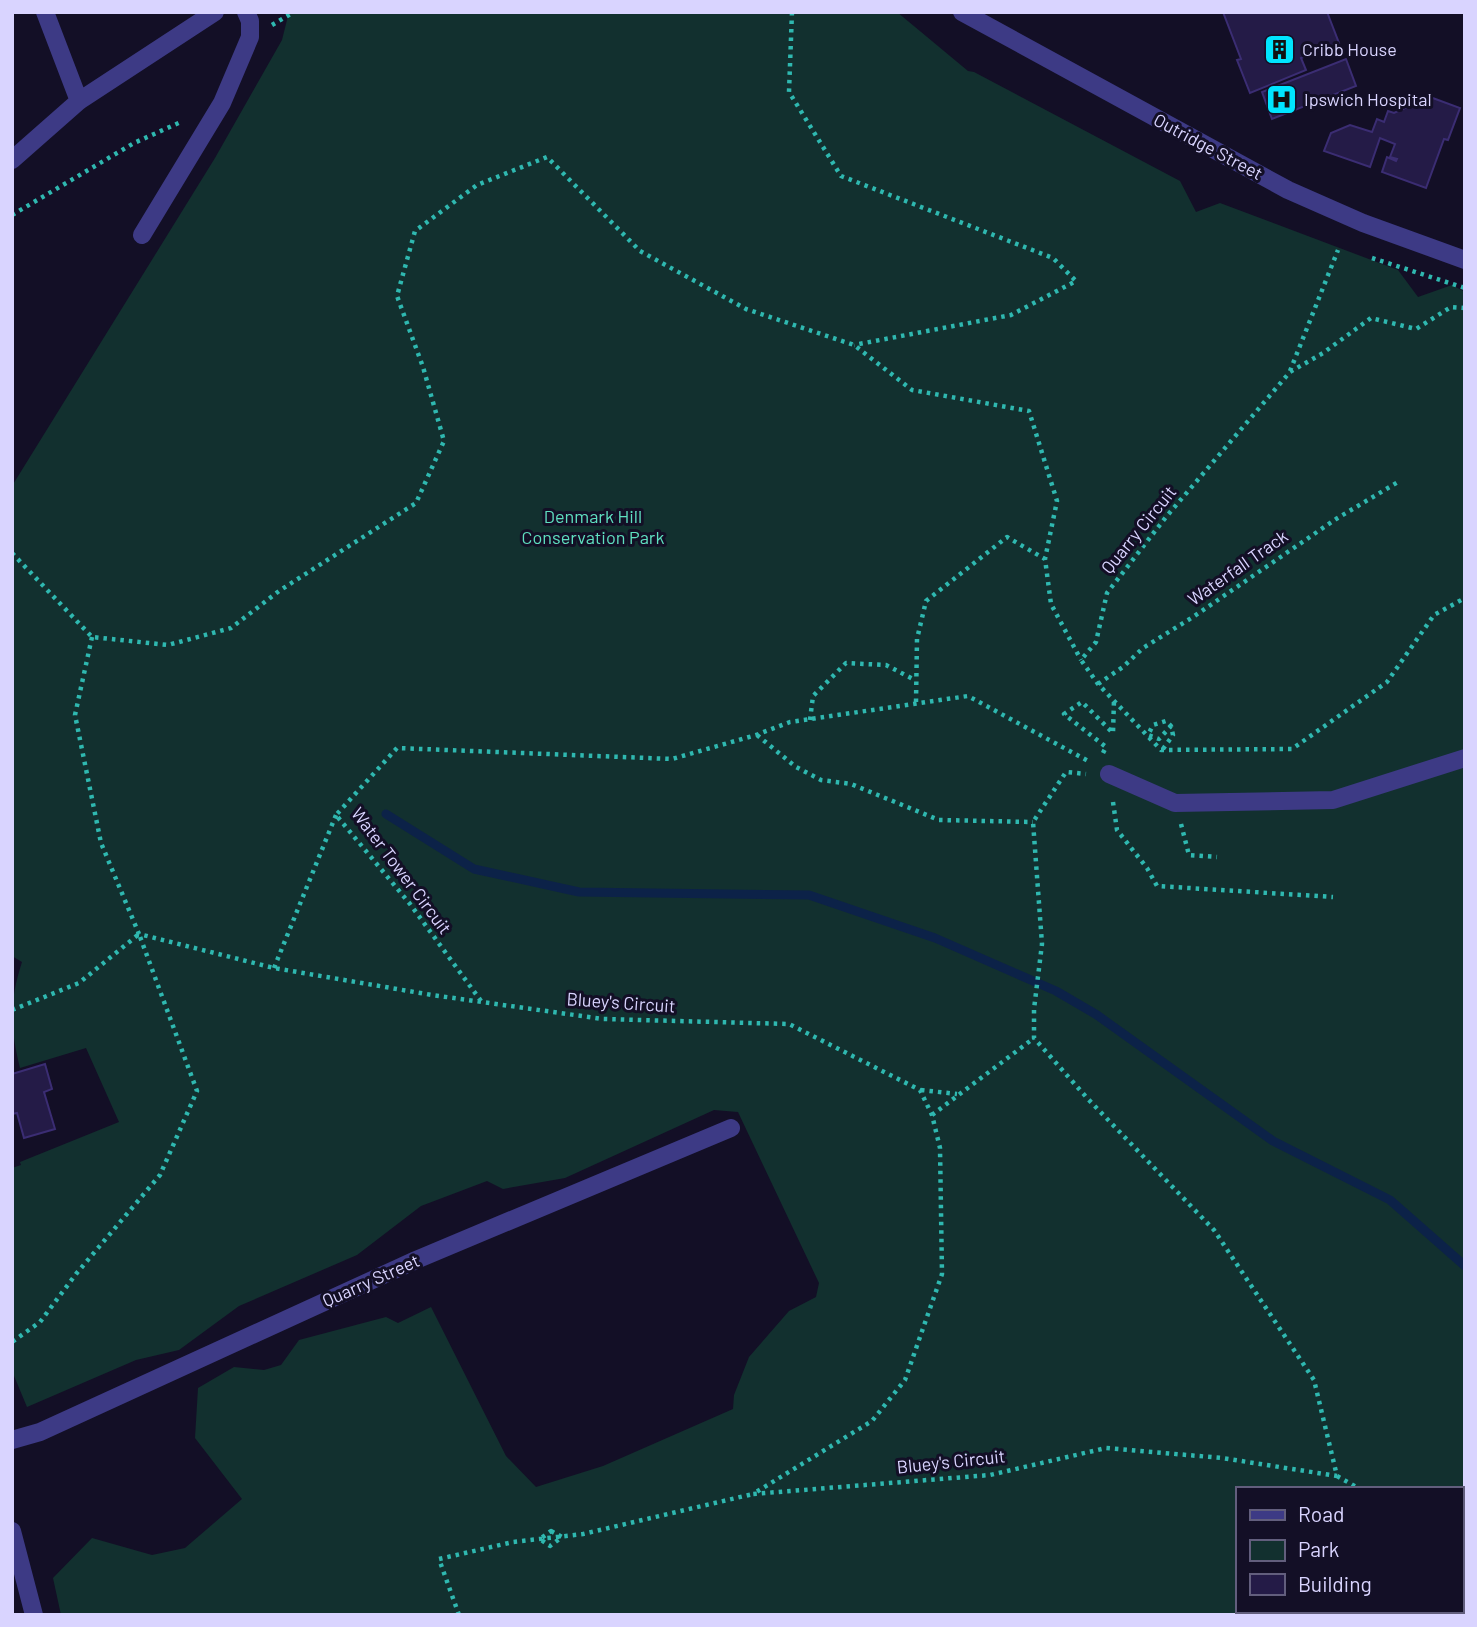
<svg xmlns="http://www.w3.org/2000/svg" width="1477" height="1627" font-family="Barlow,sans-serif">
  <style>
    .green { fill: #12302f; fill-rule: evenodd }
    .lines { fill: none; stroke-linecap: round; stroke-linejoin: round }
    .stream { stroke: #0c2248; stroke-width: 9 }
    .building { fill: #241b47; stroke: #3b2d73; stroke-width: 2 }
    .path { stroke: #2fb8b0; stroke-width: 4.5; stroke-dasharray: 3.5 5; stroke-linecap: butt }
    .minor { stroke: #3d3a85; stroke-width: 18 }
    .labels { text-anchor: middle; stroke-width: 6; stroke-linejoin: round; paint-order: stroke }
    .poi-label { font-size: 18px; fill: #d9d4ff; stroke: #130f26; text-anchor: start }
    .street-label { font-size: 18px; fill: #d9d4ff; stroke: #130f26 }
    .park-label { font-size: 18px; fill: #5fe0c0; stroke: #130f26 }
  </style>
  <rect width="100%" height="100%" fill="#130f26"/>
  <path class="green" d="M289,12H897L968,71L974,72L1180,181L1196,212L1220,203L1398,270L1418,297L1452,285L1465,292V1615H61L53,1578L92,1538L152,1555L185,1548L242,1499L195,1438L198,1388L234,1367L264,1370L281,1365L299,1340L386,1317L398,1323L431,1307L506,1456L536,1487L603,1466L733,1409L734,1395L749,1357L789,1311L816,1297L819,1283L738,1112L714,1110L565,1178L503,1189L487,1181L421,1206L357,1255L239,1306L179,1350L136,1360L27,1407L12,1371V1168L21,1165L20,1162L119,1122L86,1048L20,1068C10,1027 9,1002 22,962L12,956V486L215,158L282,40ZM1237,1489H1461V1611H1237Z"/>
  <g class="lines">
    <path class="stream" d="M386,814L474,869L579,892L809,895L935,938L1056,991L1097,1015L1273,1141L1390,1200L1465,1266"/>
  </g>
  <path class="building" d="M1223,12H1327L1339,43L1301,58L1306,70L1250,93L1237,60L1241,59Z
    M1346,59L1356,86L1272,119L1262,92Z
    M1430,97L1460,108L1448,140L1444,139L1426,188L1382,172L1387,157L1396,161L1397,159L1390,157L1395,144L1380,138L1370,167L1324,151L1331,133L1350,125L1372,132L1377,119L1384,122L1388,111L1394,113Z
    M45,1064L52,1089L44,1092L55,1129L24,1138L17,1113L12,1114V1074Z"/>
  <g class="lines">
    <path class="path" d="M792,12L789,92L841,176L1053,258L1076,281L1011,315L854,345
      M272,25L294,12
      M12,215L134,143L183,121
      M1372,258L1465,288
      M1465,308L1451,307L1416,329L1371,318L1323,353L1290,372L1166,517L1107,593L1096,642L1081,660L1098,684L1161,750L1292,749L1387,682L1434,615L1465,598
      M1290,371L1338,250
      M12,553L92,637L168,645L231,628L279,591L416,503L444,441L423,367L397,296L415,231L477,185L547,157L640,251L746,309L854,345L912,390L1029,411L1057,501L1045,559L1051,604L1081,660
      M92,637L75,715L101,843L139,934L274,968L432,995L603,1019L789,1024L920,1090L932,1115L940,1148L942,1274L905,1380L872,1421L753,1494L990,1475L1106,1448L1222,1458L1337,1476L1314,1380L1214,1230L1088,1099L1034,1038V1009L1042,944L1033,822L1066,772L1086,774
      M1098,684L1123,667L1143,648L1193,617L1336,519L1398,482
      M916,702L917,639L926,601L1007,537L1045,559
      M810,720L813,696L846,663L886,665L915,680
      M757,735L796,767L821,780L851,784L939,820L1033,822
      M1163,749L1173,735L1171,726L1166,721L1153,725L1148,735L1159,739L1171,726
      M1103,753L1106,747L1064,714L1082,702L1113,733L1114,700
      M1113,802L1117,830L1147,868L1157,886L1333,897
      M1181,824L1189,855L1217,857
      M274,968L336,815
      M481,1001L410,904L336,815L397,748L672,759L756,735L790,722L968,696L1090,762
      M12,1010L79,983L139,934L197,1091L160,1175L76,1274L40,1322L12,1342
      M921,1090L957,1094
      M932,1115L1034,1038
      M1337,1476L1360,1489
      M551,1531L562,1537L550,1546L540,1539Z
      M1413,1611L1414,1615
      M459,1615L439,1559L513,1542L583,1534L753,1494"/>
    <path class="minor" d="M45,12L79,101
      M962,12L1288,190L1363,223L1465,260
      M12,160L79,101L215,12
      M142,235L222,103L250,37V21L246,12
      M1109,774L1175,803L1333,800L1465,758
      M12,1440L40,1432L416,1260L731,1128
      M12,1531L34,1615"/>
  </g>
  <defs>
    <symbol id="building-square" viewBox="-11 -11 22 22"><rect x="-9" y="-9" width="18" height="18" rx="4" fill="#00e5ff" stroke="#130f26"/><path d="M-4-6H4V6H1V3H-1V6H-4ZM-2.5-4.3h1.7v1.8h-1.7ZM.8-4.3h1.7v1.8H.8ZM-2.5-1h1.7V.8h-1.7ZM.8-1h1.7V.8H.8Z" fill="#111"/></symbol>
    <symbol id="hospital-square" viewBox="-11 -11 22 22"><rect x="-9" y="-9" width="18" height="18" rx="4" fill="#00e5ff" stroke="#130f26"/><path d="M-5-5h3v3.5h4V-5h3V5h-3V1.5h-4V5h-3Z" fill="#111"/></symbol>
  </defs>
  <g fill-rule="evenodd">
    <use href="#building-square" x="1262" y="32" width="35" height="35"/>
    <use href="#hospital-square" x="1264" y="82" width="35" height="35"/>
  </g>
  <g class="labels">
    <g class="poi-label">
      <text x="1302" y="56">Cribb House</text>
      <text x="1304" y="106">Ipswich Hospital</text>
    </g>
    <g class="street-label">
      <text transform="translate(1208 147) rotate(28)" y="6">Outridge Street</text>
      <text transform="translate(1139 530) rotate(-51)" y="6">Quarry Circuit</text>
      <text transform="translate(1238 568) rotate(-35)" y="6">Waterfall Track</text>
      <text transform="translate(401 871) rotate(53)" y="6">Water Tower Circuit</text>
      <text transform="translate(621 1003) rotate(4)" y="6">Bluey's Circuit</text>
      <text transform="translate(371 1281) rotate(-24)" y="6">Quarry Street</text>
      <text transform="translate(951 1462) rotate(-6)" y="6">Bluey's Circuit</text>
    </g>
    <g class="park-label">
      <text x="593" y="523">Denmark Hill<tspan x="593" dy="21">Conservation Park</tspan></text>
    </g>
  </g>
  <rect width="1477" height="1627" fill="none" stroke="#d9d4ff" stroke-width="28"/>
  <rect x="1236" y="1487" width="228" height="126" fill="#130f26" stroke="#625e7d" stroke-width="2"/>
  <rect x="1250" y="1510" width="35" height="10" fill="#3d3a85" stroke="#625e7d" stroke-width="2"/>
  <text x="1298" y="1522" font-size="21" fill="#d9d4ff">Road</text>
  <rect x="1250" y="1540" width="35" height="21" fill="#12302f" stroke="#625e7d" stroke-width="2"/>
  <text x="1298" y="1557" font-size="21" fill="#d9d4ff">Park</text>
  <rect x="1250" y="1574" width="35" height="21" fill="#241b47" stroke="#625e7d" stroke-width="2"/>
  <text x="1298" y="1592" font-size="21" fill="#d9d4ff">Building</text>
</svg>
